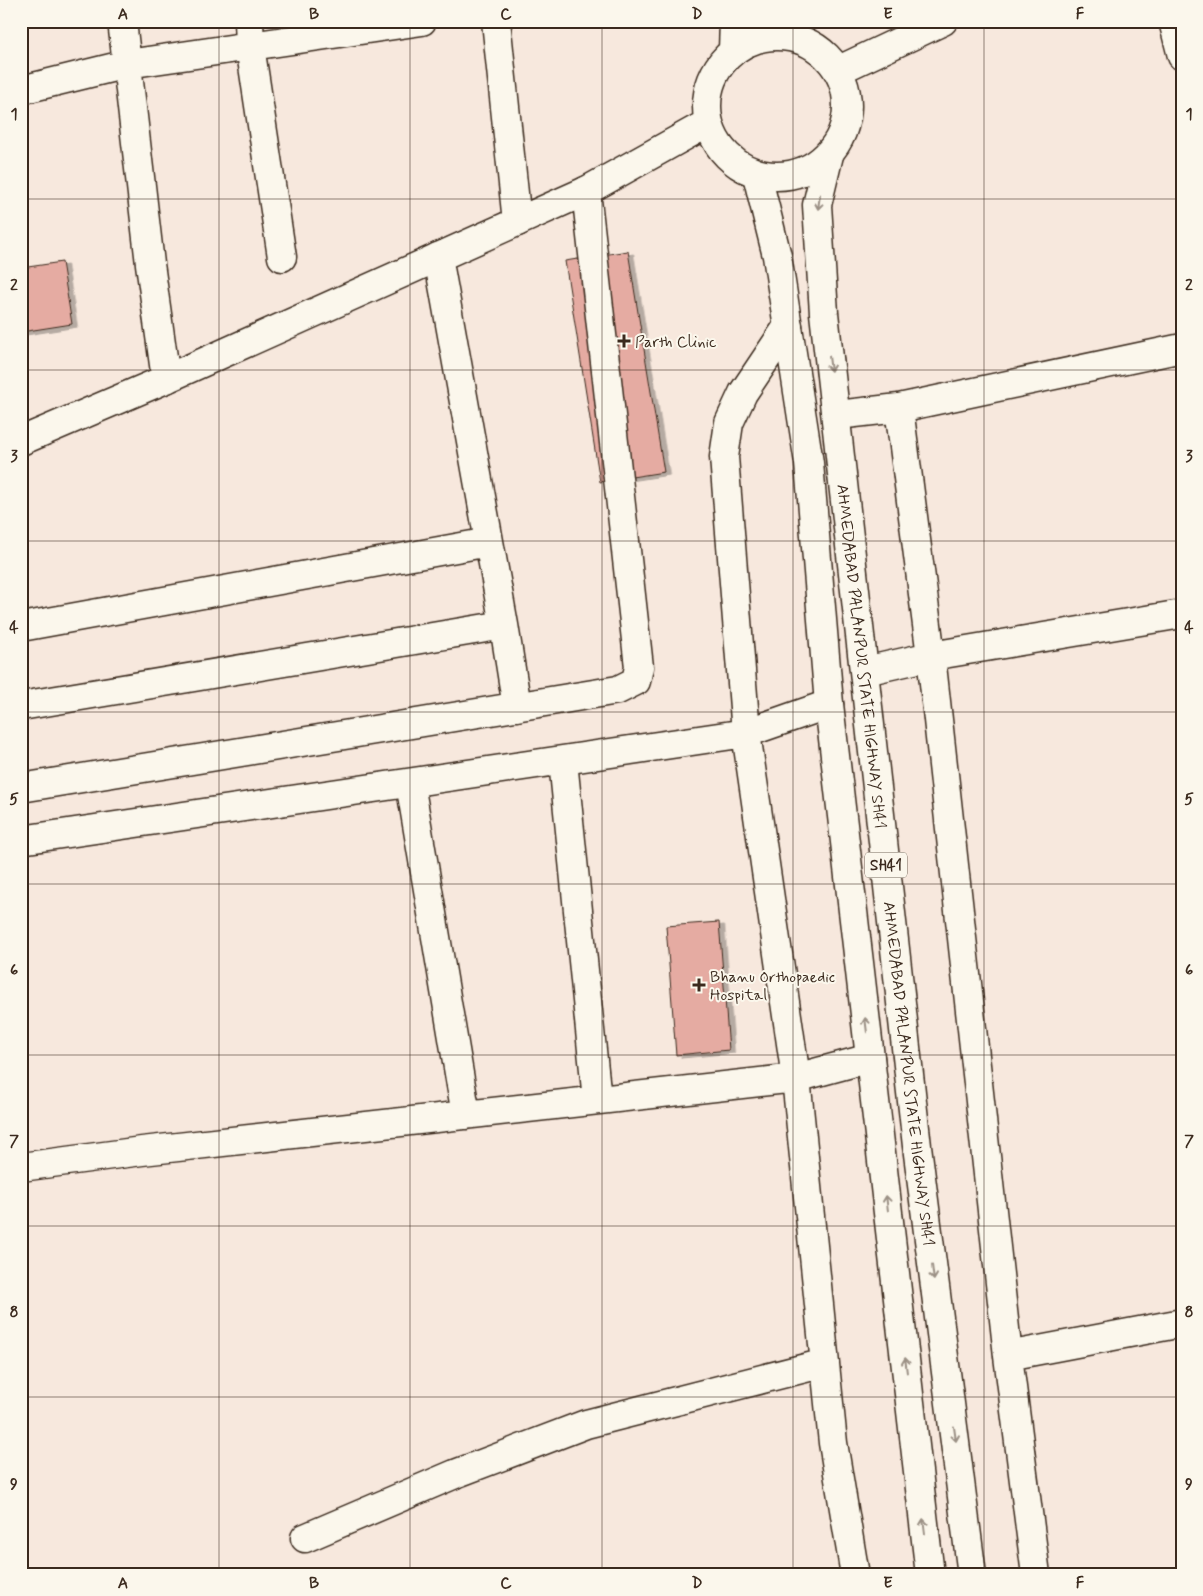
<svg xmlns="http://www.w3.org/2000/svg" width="1203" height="1596" font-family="Mynerve,sans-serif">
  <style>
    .building { fill: #e5aba2; stroke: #3b2a1e; filter: url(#shadow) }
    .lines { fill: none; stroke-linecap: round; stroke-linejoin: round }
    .minor-casing { stroke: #3b2a1e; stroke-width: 31 }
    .tertiary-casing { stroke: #3b2a1e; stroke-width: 31 }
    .primary-casing { stroke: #3b2a1e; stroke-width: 31 }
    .minor { stroke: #fbf7ec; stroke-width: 28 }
    .tertiary { stroke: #fbf7ec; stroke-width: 28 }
    .primary { stroke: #fbf7ec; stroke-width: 28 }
    .oneway { stroke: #9b9085 }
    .grid { fill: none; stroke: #3b2a1e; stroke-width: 1; stroke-opacity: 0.55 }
    .poi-dot { fill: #3b2a1e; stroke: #fbf7ec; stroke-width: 2 }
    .labels { text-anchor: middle; stroke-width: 4; stroke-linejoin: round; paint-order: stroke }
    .shield { fill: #fbf7ec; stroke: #75685c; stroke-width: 1 }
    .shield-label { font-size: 15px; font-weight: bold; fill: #3b2a1e }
    .poi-label { font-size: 16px; fill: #3b2a1e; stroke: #fbf7ec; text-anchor: start }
    .street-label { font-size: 16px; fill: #3b2a1e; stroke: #fbf7ec }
    .neatline { fill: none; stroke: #3b2a1e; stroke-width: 2 }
    .grid-label { font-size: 16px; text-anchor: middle; font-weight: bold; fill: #3b2a1e }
  </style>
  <defs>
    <filter id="shadow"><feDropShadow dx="5.5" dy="3" stdDeviation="0" flood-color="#0004"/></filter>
  </defs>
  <rect width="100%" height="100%" fill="#f7e8dd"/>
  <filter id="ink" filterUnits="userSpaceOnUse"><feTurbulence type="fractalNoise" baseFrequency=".02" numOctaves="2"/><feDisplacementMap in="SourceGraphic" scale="10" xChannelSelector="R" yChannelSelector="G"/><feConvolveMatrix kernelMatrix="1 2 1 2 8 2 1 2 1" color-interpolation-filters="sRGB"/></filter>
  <g filter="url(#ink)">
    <path class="building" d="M628,251L664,472L600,482L565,261Z
      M62,262L72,324L21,332V268Z
      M719,922L729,1050L676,1055L666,926Z"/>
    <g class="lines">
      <defs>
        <path id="minor" d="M122,21L150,264L166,379
          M249,21L250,46L282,257
          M496,21L517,222
          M1173,21L1182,56
          M21,90L127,64L422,21
          M788,326L743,393L729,423L724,457L746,733L796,1078L833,1443L855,1575
          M899,408L1182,348
          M837,415L899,408L931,656L1008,1356L1036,1575
          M504,625L517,707
          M21,627L489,542
          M865,671L931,656L1182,614
          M21,706L504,625L438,257
          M563,761L597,1100
          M410,783L466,1115
          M21,788L618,690L636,681L639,667L586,191
          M21,840L746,733L829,704
          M21,1167L142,1151L796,1078L870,1058
          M1008,1356L1182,1323
          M305,1538L455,1474L586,1424L825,1363"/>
        <path id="tertiary" d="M839,70L943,21
          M21,441L166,379L586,191L708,123"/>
        <g id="primary">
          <circle cx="777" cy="106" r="70"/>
          <path d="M733,50L734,21"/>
          <path id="s1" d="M829,155L817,205L824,313L917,1146L972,1575"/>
          <path d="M757,175L777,256L809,463L829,704L930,1575"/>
        </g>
      </defs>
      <use href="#minor" class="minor-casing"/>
      <use href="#tertiary" class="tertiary-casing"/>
      <use href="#primary" class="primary-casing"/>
      <use href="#minor" class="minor"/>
      <use href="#tertiary" class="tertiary"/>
      <use href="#primary" class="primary"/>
    </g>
    <defs><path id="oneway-shaft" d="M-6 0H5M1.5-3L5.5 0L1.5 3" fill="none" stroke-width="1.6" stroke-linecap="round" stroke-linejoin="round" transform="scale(1.25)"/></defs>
    <g class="oneway">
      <use href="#oneway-shaft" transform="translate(819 202) rotate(98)"/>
      <use href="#oneway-shaft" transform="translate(830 364) rotate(83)"/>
      <use href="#oneway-shaft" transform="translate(866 1025) rotate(-97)"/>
      <use href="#oneway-shaft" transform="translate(887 1203) rotate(-97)"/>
      <use href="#oneway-shaft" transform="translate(933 1273) rotate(83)"/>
      <use href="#oneway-shaft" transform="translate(906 1365) rotate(-97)"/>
      <use href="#oneway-shaft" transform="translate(955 1434) rotate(82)"/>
      <use href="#oneway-shaft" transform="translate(924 1526) rotate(-97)"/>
    </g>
  </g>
  <path class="grid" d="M219,21V1575M410,21V1575M602,21V1575M793,21V1575M984,21V1575M21,199H1182M21,370H1182M21,541H1182M21,712H1182M21,884H1182M21,1055H1182M21,1226H1182M21,1397H1182"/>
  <g class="poi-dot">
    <path d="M621.5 333.5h5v5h5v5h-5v5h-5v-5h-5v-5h5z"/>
    <path d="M696.5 977.5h5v5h5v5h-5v5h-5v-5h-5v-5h5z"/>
  </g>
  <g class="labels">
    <rect class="shield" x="865" y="852.5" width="42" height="25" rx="4"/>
    <g class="shield-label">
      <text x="886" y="870">SH41</text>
    </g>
    <g class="poi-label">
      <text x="635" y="347">Parth Clinic</text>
      <text x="710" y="982">Bhanu Orthopaedic<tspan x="710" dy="18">Hospital</tspan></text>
    </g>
    <g class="street-label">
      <text dy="6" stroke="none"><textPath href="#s1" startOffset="505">AHMEDABAD PALANPUR STATE HIGHWAY SH41</textPath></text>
      <text dy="6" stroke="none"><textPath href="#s1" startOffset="925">AHMEDABAD PALANPUR STATE HIGHWAY SH41</textPath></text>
    </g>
  </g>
  <rect width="1203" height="1596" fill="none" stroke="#fbf7ec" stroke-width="55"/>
  <rect x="28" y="28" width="1148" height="1540" class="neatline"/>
  <g class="grid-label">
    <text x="123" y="19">A</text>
    <text x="314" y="19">B</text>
    <text x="506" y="19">C</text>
    <text x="697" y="19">D</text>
    <text x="888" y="19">E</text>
    <text x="1080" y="19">F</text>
    <text x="14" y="119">1</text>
    <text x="1189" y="119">1</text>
    <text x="14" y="290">2</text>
    <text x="1189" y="290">2</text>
    <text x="14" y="461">3</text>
    <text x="1189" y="461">3</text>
    <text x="14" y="632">4</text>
    <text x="1189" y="632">4</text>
    <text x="14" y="804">5</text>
    <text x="1189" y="804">5</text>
    <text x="14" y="975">6</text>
    <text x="1189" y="975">6</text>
    <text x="14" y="1146">7</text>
    <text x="1189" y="1146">7</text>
    <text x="14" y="1317">8</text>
    <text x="1189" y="1317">8</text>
    <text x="14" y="1489">9</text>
    <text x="1189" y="1489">9</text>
    <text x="123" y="1588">A</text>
    <text x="314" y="1588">B</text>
    <text x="506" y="1588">C</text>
    <text x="697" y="1588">D</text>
    <text x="888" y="1588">E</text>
    <text x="1080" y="1588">F</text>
  </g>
</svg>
